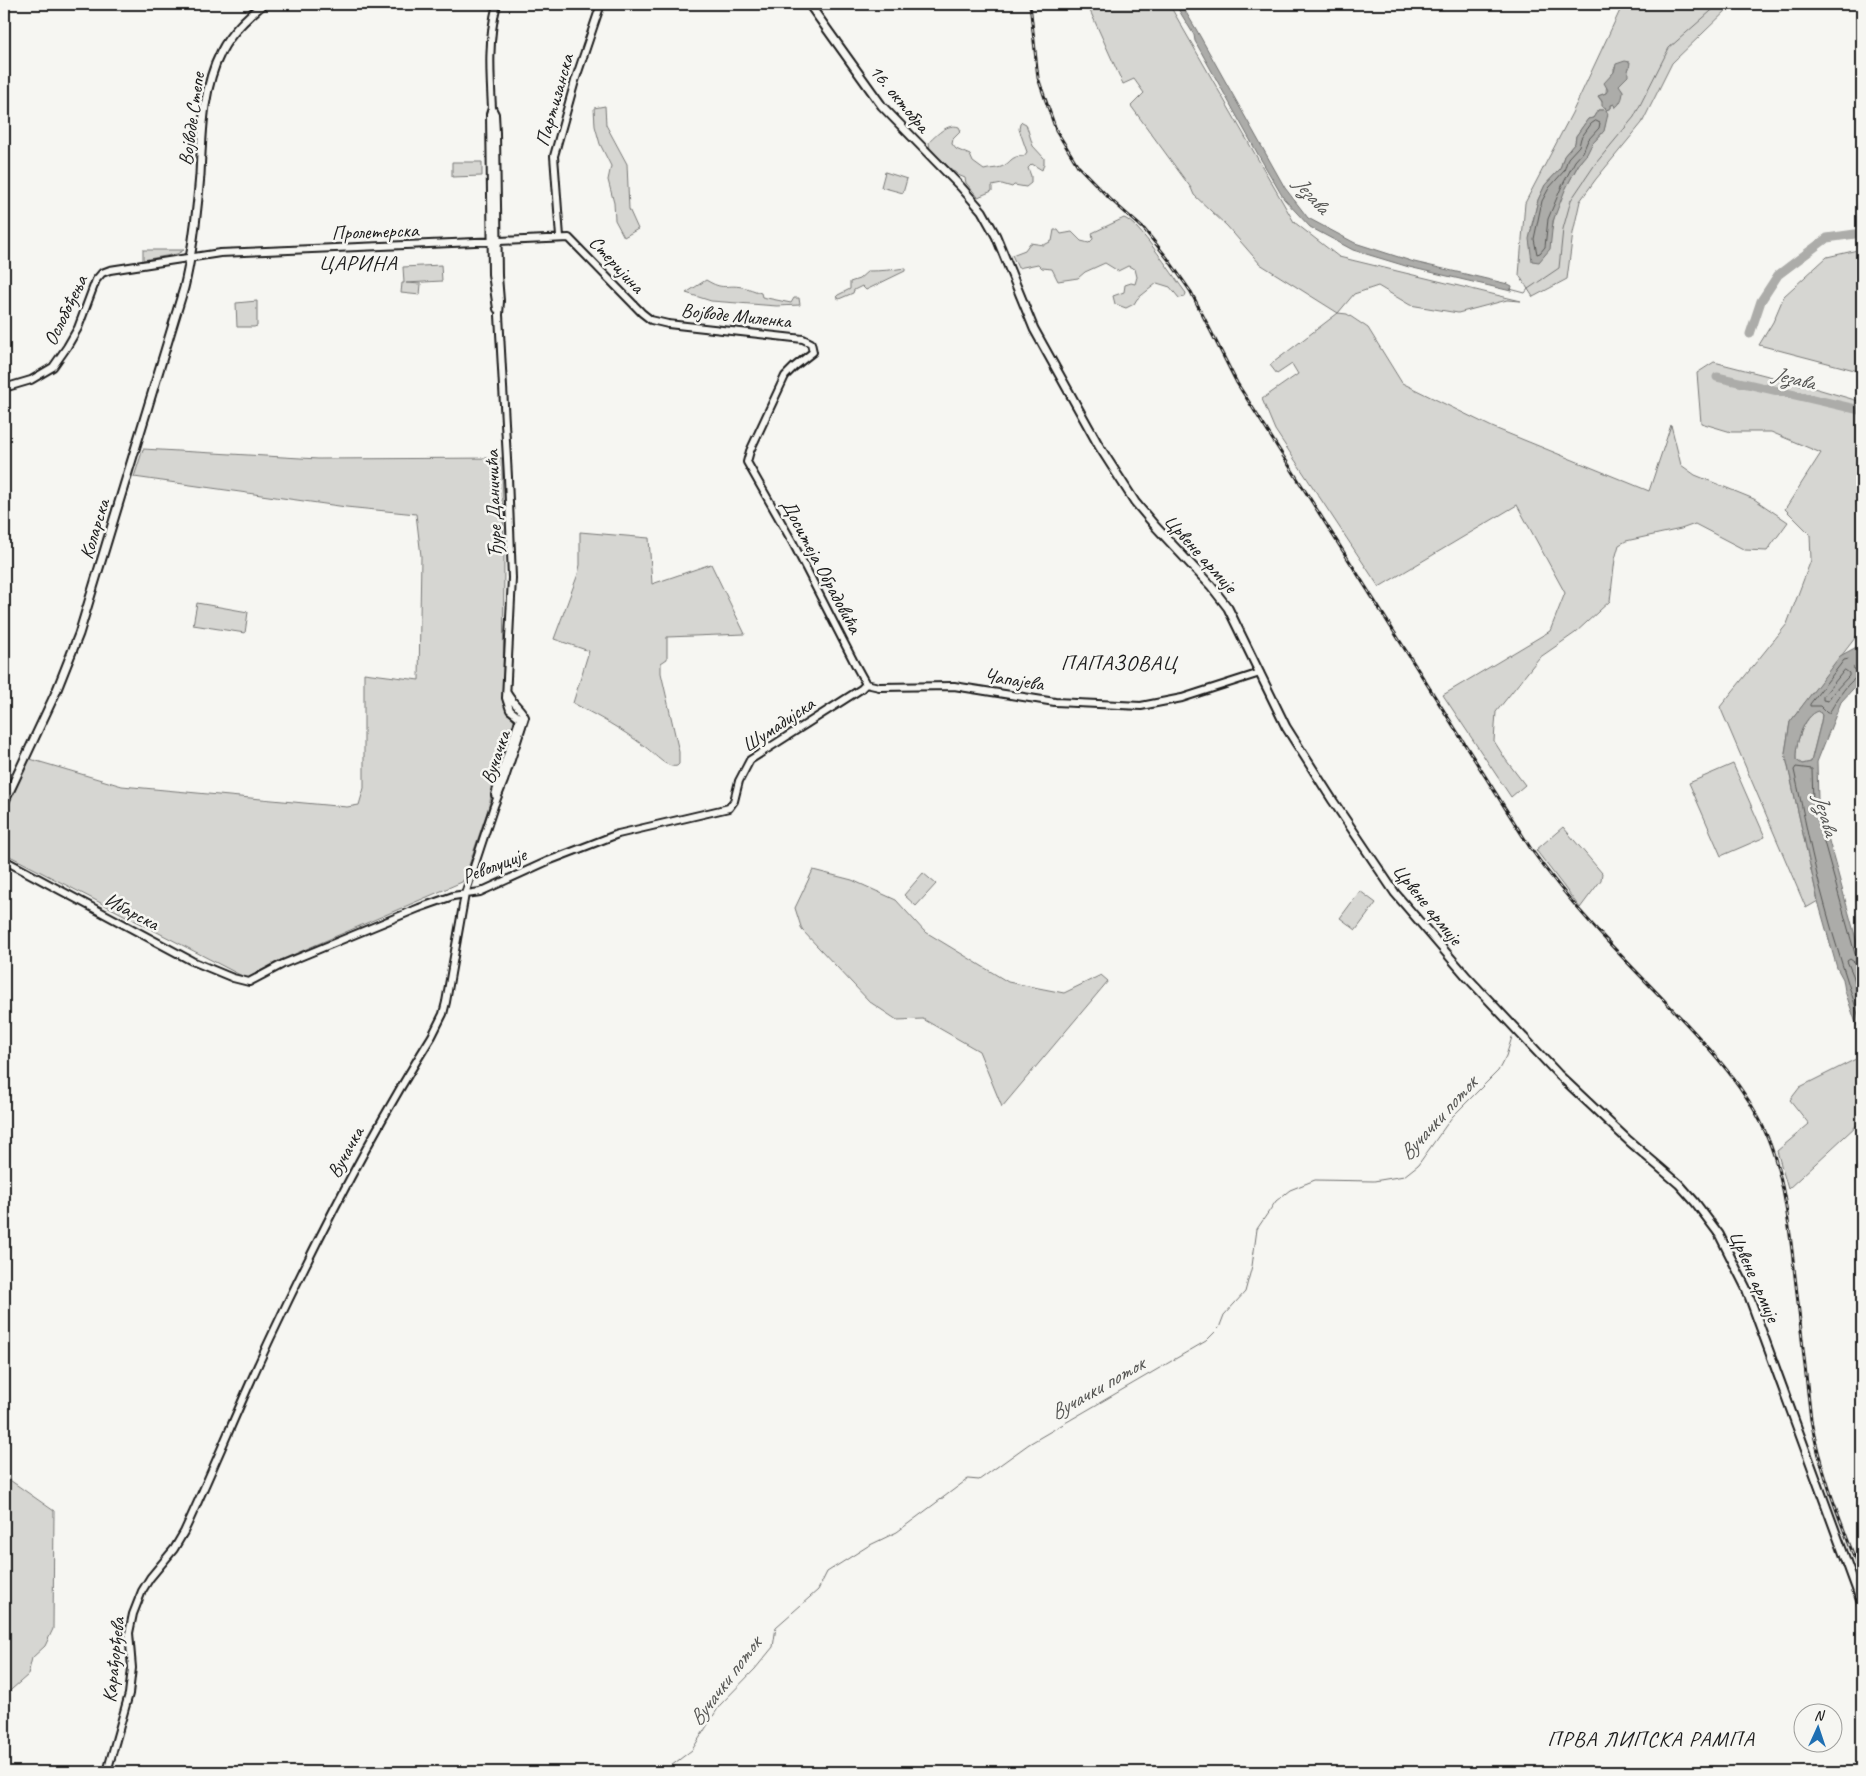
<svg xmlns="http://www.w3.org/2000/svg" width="1866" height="1776" font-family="Caveat,sans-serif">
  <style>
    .green { fill: #d6d6d2; stroke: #797977; fill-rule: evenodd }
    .water { fill: #acaca9; stroke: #727271; fill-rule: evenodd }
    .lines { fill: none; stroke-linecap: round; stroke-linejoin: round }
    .shore { stroke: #565654; stroke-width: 1 }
    .stream { stroke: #727271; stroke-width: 1 }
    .river { stroke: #acaca9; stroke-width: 9 }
    .tertiary-casing { stroke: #1c1c1c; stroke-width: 10 }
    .secondary-casing { stroke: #1c1c1c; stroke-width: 11 }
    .tertiary { stroke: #f6f6f2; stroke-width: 6 }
    .secondary { stroke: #f6f6f2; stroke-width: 7 }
    .rail-casing { stroke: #1c1c1c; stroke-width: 3 }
    .rail { stroke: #f6f6f2; stroke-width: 1; stroke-dasharray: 4; stroke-linecap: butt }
    .labels { text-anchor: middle; stroke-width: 5; stroke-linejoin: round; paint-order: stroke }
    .street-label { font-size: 20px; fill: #1c1c1c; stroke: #f6f6f2 }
    .water-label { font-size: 21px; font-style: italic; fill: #565654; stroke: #f6f6f2 }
    .quarter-label { font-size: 22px; letter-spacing: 1px; fill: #1c1c1c; stroke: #f6f6f2 }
  </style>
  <rect width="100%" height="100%" fill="#f6f6f2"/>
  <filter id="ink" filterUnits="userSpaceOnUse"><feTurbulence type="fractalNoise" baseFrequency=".02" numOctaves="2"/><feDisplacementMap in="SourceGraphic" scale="10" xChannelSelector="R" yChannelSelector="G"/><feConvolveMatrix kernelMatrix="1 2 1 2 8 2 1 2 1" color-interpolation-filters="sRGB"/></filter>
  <g filter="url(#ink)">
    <path class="green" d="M1087,4H1169L1294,222L1339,257L1521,301L1507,300L1458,313L1410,305L1378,286L1354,294L1338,313L1347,314L1368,328L1402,383L1492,427L1649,491L1671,425L1681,465L1695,475L1754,499L1788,522L1767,551L1745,550L1695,524L1681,529L1626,541L1619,545L1615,559L1610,601L1575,633L1539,658L1496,712L1494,741L1506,760L1525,785L1511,797L1443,695L1550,631L1565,593L1517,505L1379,587L1275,430L1262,399L1298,374L1292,364L1277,374L1270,365L1338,313L1260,264L1227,226L1194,195L1191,188L1131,106L1144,93L1134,79L1123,84Z
      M1623,4H1733L1672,63L1642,123L1596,179L1580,201L1573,233L1567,279L1533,297L1519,275L1525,203L1572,113ZM1630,66L1623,81L1618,85L1623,91L1619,104L1611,105V108L1606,110C1606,116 1606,124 1604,130C1601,136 1595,140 1591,145C1576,169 1555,201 1552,230L1531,228L1538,200L1545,185L1560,169L1564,156L1575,143L1576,136L1588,119L1593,118L1598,110H1604L1606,108L1598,96L1606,93L1607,81L1614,72V68Z
      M605,106L606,125L627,164L629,209L638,229L624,237L615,220L614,203L608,180L611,166L600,144L595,126L594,108Z
      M1022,122L1026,124L1033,146L1044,158V164L1042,170L1032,164L1028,168L1031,176V183L1026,187L1014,185L1012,187L1002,184L992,186V191L978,197L966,183L965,178L958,175L930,150L929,142C938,134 947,123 959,127L961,131L953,139L952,144L956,149L970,155L973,162L984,170C990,168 996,169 1001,167C1012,163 1009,156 1024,156L1027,152L1019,129L1020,124Z
      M452,162H482V176L452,177Z
      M885,172L907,179L903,193L881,187Z
      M1124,218C1139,223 1172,274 1183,289L1186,293L1185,297L1179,298L1170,287L1157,283L1137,299L1134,304L1126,308L1115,304L1113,296L1124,292L1125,285L1131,283L1135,284L1137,277L1135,269L1128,266L1118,271L1105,263L1085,272L1078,278L1058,281L1052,269L1042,268L1038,264L1018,268L1012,255L1025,250L1030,243L1044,245L1052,241L1054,230H1058L1061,234L1072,232L1081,241L1089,243L1093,239L1092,233Z
      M1862,249V372L1759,345L1773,322L1784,296L1827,257Z
      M143,250H184L177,254L143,260Z
      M441,265L442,281L406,283L421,284L420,295L401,293L402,283H404L403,267Z
      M905,268V271L866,290L862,286L854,290L853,293L839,299L836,297L838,295L850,289V282L859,279L868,271C881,271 892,270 905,268Z
      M706,280C724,291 725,284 742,287C748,288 755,291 761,293L762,297L791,303L794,298H799L800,305L777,306L711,301L686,293Z
      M257,301V326L254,327H237L236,303Z
      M1714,362L1807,386L1862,402V629L1790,722L1785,753L1818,901L1806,908L1720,707L1787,624L1811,560L1810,534L1785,509L1821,453L1771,432H1731L1701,423L1697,373Z
      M143,449L318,459L502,458L504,555L503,703L514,720L513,727L500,761L488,809L465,877L462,882L276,962L253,977L246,978L4,853V811L30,759L122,786L347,807L359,805L364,788V673L419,680L421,556L416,514L346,507L134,477Z
      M580,532L649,538L652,584L711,564L745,634L667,637V659L661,663V673L679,752V764L677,766C666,769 653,752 644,746C622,729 597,716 573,703L589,651L554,639L578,574L580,565Z
      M197,603L248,612L245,633L193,625Z
      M1819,710L1822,715L1821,722L1811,762L1802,764L1796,760C1795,744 1803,717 1819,710Z
      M1733,764L1765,837L1721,856L1689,783Z
      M1563,827L1602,873L1601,880L1580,908L1536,850Z
      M813,870L852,880L896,900L924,931L1008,982L1064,993L1101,975L1108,981L1002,1107L979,1051L923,1019L897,1020L870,1002L802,930L795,908Z
      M923,873L936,884L916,906L904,895Z
      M1360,891L1376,903L1356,930L1340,918Z
      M1862,1056V1129L1857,1125L1788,1189L1777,1151L1809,1124L1790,1100L1800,1087Z
      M4,1476L54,1511L53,1629L45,1646L32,1658L28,1675L4,1696Z"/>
    <path class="water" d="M1175,4H1181L1196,29L1285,188L1308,218L1355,243L1414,262L1508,284L1512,286L1511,291L1409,267L1353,250L1310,227L1284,199L1259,156L1195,41L1194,35Z
      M1625,61L1630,62C1630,67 1627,70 1628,76L1619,85L1623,91C1623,98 1620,104 1615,108L1614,104L1611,105V108L1606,110L1608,114L1604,131L1592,144L1587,154L1579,163L1565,190L1553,221L1550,249L1539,262L1532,261L1529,239L1538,200L1545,185L1560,169L1564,156L1575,143L1576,136L1588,119L1593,118L1598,110H1604L1606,108L1602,106V101L1598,96L1606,93L1608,90L1604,83L1614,72L1616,64Z
      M1862,644L1854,656L1857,665L1862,666V679L1841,702L1817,762L1818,801L1862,961V1041L1845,991L1843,979L1837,968L1818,901L1785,753L1790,722L1840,656ZM1819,711L1822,715L1821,722L1811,762L1802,764L1796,760C1795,745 1803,715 1819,711Z"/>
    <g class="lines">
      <path class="shore" d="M1596,121L1600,123L1599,128L1588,140L1583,152L1575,161L1561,188L1548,219L1545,247L1540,253L1537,254L1534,239L1542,201L1549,188L1564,171L1568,158L1579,146L1581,138L1591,124Z
        M1845,670L1849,673V676L1832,694L1828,701L1823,700V697Z
        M1862,671L1854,669L1849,659L1844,660L1810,704V706H1820L1827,713H1829C1836,702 1849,677 1862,676
        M1862,958L1858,957L1855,954L1813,802L1812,769L1796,767L1794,770C1804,814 1812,859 1824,902C1835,944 1849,985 1862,1027
        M1862,964H1857L1850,959L1847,961L1853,975L1862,1007"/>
      <path class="stream" d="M1510,289L1525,293L1528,289L1559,268L1563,229L1571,200L1596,163L1634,117L1669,48L1719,4
        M663,1772L692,1750L720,1705L755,1669L773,1647L776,1627L818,1590L827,1572L868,1546L897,1532L968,1479L979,1480L1029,1444L1206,1341L1219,1328L1224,1315L1245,1292L1252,1266L1257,1229L1276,1201L1290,1190L1315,1180L1374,1181L1404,1176L1418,1165L1452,1117L1498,1071L1506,1056L1512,1037"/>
      <path class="river" d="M1750,334L1761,301L1778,275L1827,238L1862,233
        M1717,377L1860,410L1862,413
        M1848,666L1862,650"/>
      <defs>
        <path id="tertiary" d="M497,4C488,38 490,73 492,108L490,114L492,274L497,309
          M492,108L495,114L496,133L498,276L500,301L499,315L508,477L512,578L506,698L510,710L520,718
          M560,237L554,156L575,81L601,4
          M4,388L31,380L53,367L67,347L78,328L96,280L102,273L110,270L220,253L569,238L642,313L651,320L668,324L803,339L811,343L813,352L794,367L785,376L750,451L747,462L793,543L855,664L866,684L879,687L954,686L1055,702L1141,706L1182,698L1260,673
          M507,693C513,704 521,708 525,717
          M495,795L504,764L520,718
          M4,860L192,961L233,978L249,982L283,964L419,908L453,896L480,892L548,861L618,834L729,808L734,801L739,781L750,760L861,689L866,684
          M107,1772L129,1694L132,1668L129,1633L133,1614L142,1591L150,1578L174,1549L184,1532C214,1468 240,1403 270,1339C319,1235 371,1133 432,1036L443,1014L446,1002L465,894L494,806L504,781L525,717"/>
        <path id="secondary" d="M809,4L882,106L961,187L982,211L996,236L1034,329L1099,446L1135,502L1156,527L1211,586L1228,608L1286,727L1333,801L1395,893L1467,977L1558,1074L1629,1141L1679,1184L1695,1202L1719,1234L1746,1288L1862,1604
          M4,803L56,692L79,634L184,288C193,251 197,213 200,175C202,135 202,89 221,52C231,32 247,18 263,4"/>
      </defs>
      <use href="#tertiary" class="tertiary-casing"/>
      <use href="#secondary" class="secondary-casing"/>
      <use href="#tertiary" class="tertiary"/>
      <use href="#secondary" class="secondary"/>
      <defs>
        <path id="rail" d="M1030,4L1038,78L1056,130L1078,166L1110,199L1144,229L1168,259L1191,292L1237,383L1531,849C1570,904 1616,951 1663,999C1696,1034 1732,1070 1756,1113C1785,1165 1789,1227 1796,1285C1801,1330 1806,1375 1811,1420C1821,1475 1842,1525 1862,1577"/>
      </defs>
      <use href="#rail" class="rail-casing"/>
      <use href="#rail" class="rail"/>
    </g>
  </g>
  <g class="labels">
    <g class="street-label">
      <text transform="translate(900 98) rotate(50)" y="7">16. октобра</text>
      <text transform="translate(554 100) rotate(-74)" y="7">Партизанска</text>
      <text transform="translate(191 119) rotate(-82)" y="7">Војводе Степе</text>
      <text transform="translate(375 231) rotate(-2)" y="7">Пролетерска</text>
      <text transform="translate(617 264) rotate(47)" y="7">Стеријина</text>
      <text transform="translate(65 310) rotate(-64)" y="7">Ослобођења</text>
      <text transform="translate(736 315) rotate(6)" y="7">Војводе Миленка</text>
      <text transform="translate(493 504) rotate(-92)" y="7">Ђуре Даничића</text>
      <text transform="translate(94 529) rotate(-73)" y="7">Коларска</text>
      <text transform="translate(1201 553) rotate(48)" y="7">Црвене армије</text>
      <text transform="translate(822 566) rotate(62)" y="7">Доситеја Обрадовића</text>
      <text transform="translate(1014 679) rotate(9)" y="7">Чапајева</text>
      <text transform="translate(778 724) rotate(-34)" y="7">Шумадијска</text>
      <text transform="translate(495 757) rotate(-71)" y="7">Вучачка</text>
      <text transform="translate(494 865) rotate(-21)" y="7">Револуције</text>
      <text transform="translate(1428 904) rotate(51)" y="7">Црвене армије</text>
      <text transform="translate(132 911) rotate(28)" y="7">Ибарска</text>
      <text transform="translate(345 1152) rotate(-61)" y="7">Вучачка</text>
      <text transform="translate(1755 1276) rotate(66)" y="7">Црвене армије</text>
      <text transform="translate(113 1660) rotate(-84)" y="7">Карађорђева</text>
    </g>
    <g class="water-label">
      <text transform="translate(1312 195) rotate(48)" y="7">Језава</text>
      <text transform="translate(1794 378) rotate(14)" y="7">Језава</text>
      <text transform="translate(1826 815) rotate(74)" y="7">Језава</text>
      <text transform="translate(1438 1118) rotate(-48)" y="7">Вучачки поток</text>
      <text transform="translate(1097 1388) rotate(-30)" y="7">Вучачки поток</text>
      <text transform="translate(725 1681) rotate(-53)" y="7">Вучачки поток</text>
    </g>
    <g class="quarter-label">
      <text x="358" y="270">ЦАРИНА</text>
      <text x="1119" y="670">ПАПАЗОВАЦ</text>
      <text x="1651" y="1746">ПРВА ЛИПСКА РАМПА</text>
    </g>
  </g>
  <rect width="1866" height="1776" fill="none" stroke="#f6f6f2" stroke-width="20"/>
  <rect x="10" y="10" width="1846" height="1756" fill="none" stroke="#1c1c1c" stroke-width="2" filter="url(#ink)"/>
  <g transform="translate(1818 1728) rotate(3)"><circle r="24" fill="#f6f6f2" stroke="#9f9f9c"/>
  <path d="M0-4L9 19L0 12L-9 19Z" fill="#1f6fb2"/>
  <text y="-8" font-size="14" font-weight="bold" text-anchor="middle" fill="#1c1c1c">N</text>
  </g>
</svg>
